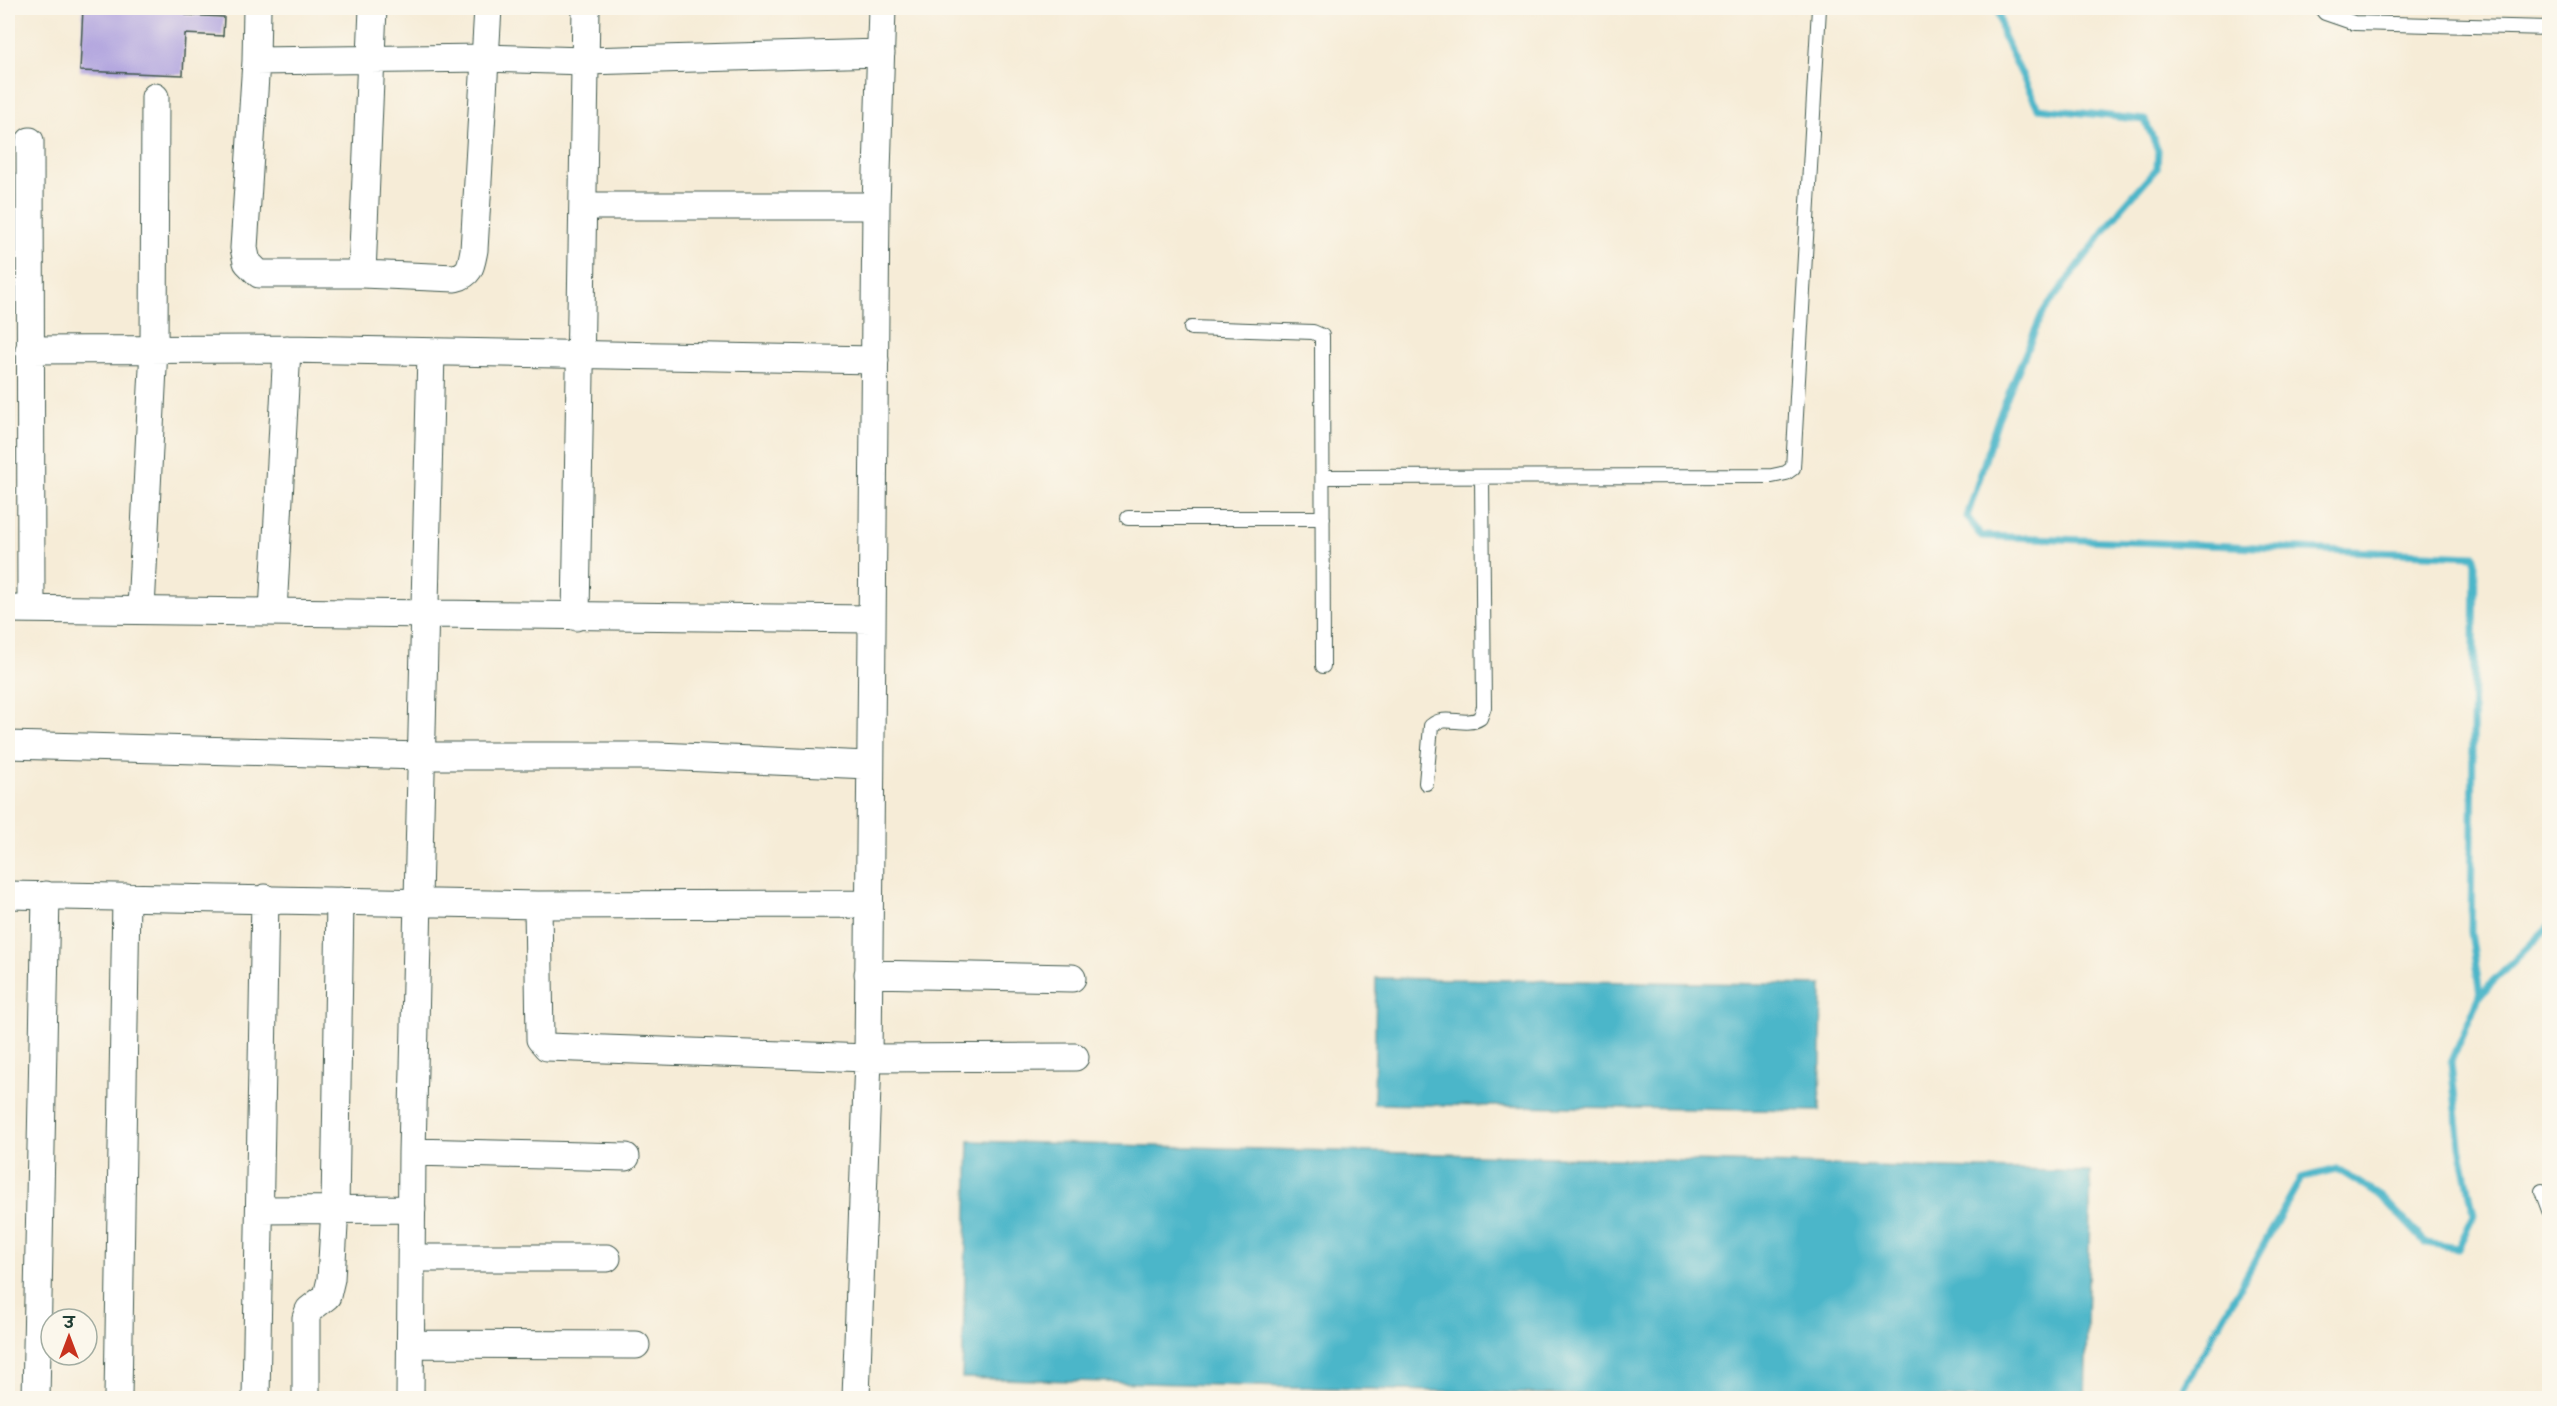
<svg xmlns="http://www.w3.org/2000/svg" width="2557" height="1406" font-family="'Architects Daughter','Playpen Sans Deva',sans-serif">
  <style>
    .water { fill: #4bb6c9; stroke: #357a7e; stroke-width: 1.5 }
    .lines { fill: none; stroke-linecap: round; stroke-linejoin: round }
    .stream { stroke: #4bb6c9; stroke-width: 7 }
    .building { fill: #b4a7df }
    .service-casing { stroke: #3f574c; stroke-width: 16 }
    .minor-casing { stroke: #3f574c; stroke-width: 29 }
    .service { stroke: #fff; stroke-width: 14 }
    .minor { stroke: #fff; stroke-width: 27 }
  </style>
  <rect width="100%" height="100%" fill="#fbf7ec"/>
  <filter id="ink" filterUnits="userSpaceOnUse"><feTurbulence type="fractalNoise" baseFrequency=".0167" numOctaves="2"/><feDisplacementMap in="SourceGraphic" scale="12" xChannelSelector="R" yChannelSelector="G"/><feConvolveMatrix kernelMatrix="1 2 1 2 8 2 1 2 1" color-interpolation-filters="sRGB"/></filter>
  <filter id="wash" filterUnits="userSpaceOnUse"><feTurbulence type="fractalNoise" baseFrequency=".008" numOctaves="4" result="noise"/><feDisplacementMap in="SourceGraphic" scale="24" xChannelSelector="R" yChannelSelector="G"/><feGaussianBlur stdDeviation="1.35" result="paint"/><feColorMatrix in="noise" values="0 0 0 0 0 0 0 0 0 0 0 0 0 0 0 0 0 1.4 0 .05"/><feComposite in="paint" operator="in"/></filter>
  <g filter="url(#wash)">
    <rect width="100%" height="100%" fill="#f6ecd7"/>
    <path class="water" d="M1376,978L1822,985L1820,1111L1374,1104Z
      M969,1141L2091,1172L2085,1398H1685L962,1378Z"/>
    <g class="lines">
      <path class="stream" d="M1998,8L2003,36L2038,108L2145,120L2158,150L2157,168L2121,209L2042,314L1998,419L1967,517L1982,536L2475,556L2471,932L2480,995
        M2178,1398L2301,1178L2337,1169L2382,1197L2426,1243L2458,1248L2474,1215L2460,1146L2451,1063L2480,995L2550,925"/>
    </g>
    <g id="blocks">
      <path class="building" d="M83,8H186V15L224,17L223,36L185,34L183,75L80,71Z"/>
    </g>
  </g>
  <g filter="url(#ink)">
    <use href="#blocks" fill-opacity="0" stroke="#3f574c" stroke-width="1.5"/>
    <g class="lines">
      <defs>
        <path id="service" d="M2321,8L2325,13L2354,23L2550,28
          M1191,328L1313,332L1322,336L1323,666
          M1323,477L1772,476L1786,473L1793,468L1819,8
          M1128,518H1323
          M1426,783L1431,726C1445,713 1465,728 1480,718L1484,707L1482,477
          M2542,1191L2550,1213"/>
        <path id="minor" d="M257,8L256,61L244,248L247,262L259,274H362L455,278C471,274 471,265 474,250L488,8
          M256,61L485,58L585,61L881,53
          M30,141L31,609
          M584,206H876
          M362,274L373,8
          M29,350L287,349L875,360
          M8,609L871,619
          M141,609L154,348L155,97
          M273,612L287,349
          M576,617L586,8
          M8,745L421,756H657L869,765
          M8,895L538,905L869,904
          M538,905L540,1039L547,1047L868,1058L1075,1057
          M868,974L1072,978
          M412,1152L626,1157
          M260,1210L412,1209
          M412,1258H607
          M411,1344L636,1345
          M36,1398L46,895
          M118,1398L126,897
          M256,1398L265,898
          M306,1398V1318L309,1310L327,1296L331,1279L335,1208L340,901
          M410,1398L412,1152L431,352
          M856,1398L868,1058L876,206L882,8"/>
      </defs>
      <use href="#service" class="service-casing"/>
      <use href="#minor" class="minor-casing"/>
      <use href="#service" class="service"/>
      <use href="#minor" class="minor"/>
    </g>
  </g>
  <rect width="2557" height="1406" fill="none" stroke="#fbf7ec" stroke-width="30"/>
  <g transform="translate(69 1337)"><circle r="28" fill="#fbf7ec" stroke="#a3ada2" stroke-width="1.5"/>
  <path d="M0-4.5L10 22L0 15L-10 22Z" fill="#c8321e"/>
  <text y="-9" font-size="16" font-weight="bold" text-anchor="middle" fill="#1f3d34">उ</text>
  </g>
</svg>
